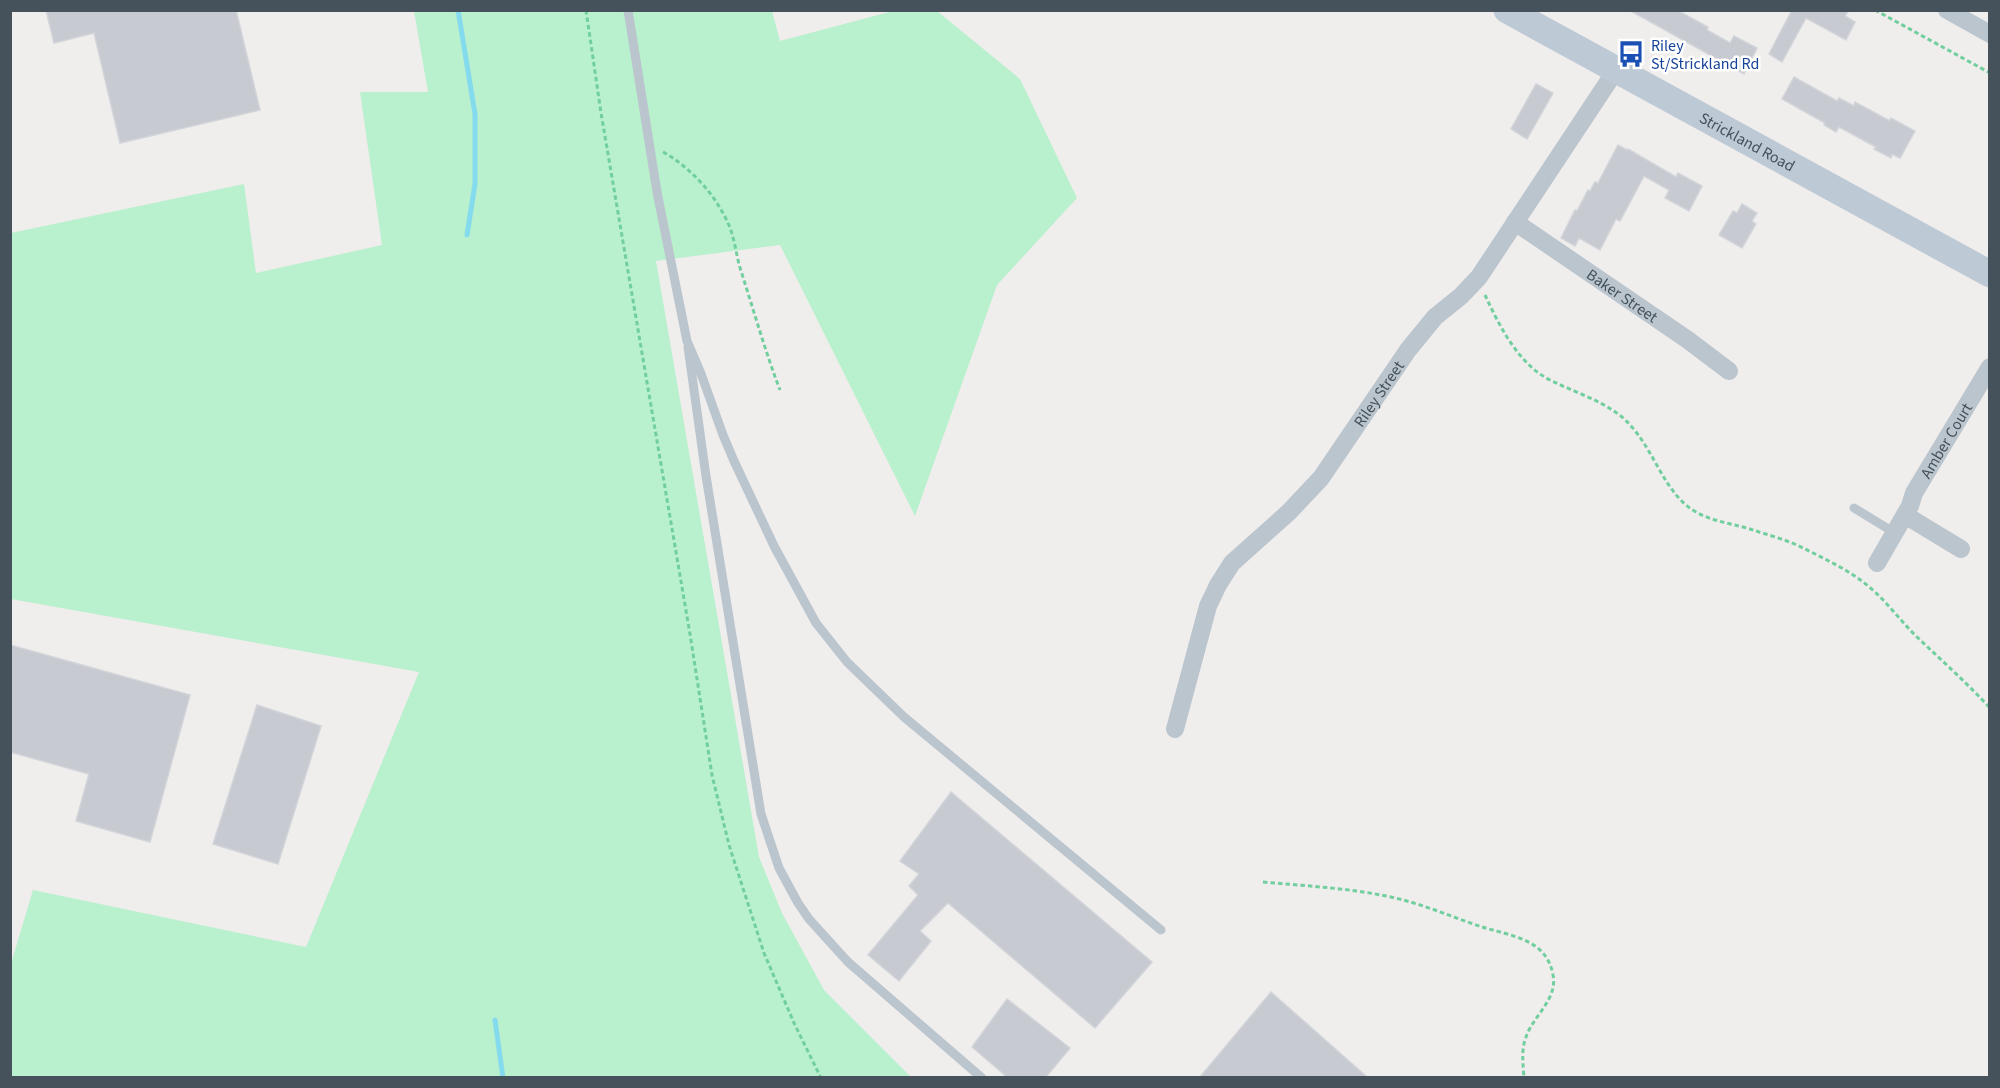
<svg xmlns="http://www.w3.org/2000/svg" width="2000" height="1088" font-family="'Source Sans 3',sans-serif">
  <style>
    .green { fill: #b9f0cd }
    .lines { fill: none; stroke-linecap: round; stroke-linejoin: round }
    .stream { stroke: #85dbee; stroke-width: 5 }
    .building { fill: #c7cad0; stroke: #d1d4d9; stroke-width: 1.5 }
    .path { stroke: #71cf9e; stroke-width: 3; stroke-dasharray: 4.5 3; stroke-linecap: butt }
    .lane { stroke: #bbc5cd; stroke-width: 9 }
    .street { stroke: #bbc5cd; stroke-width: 18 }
    .secondary { stroke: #bdc9d5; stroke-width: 27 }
    .labels { text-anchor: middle; stroke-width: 5; stroke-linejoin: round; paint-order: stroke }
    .transit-label { font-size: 16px; fill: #164399; stroke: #fff; text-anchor: start }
    .street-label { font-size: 16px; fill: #45515b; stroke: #fff }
  </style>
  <rect width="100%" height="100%" fill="#f0eded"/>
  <path class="green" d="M414,11H772L780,41L893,11H937L1020,79L1077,198L997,285L915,516L780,245L656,261L759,857L782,913L824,990L911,1077H11L10,967L33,890L306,947L419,672L11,599V233L244,184L256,273L382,245L360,92H428Z"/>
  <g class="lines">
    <path class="stream" d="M458,10L475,114V184L467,235
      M495,1020L503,1078"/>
  </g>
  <path class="building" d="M46,10H236L260,110L120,143L94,33L54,43Z
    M1629,10H1677L1708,27L1707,30L1730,43L1734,36L1757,48L1744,74Z
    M1792,10H1849L1845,16L1855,22L1846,40L1806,18L1782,62L1769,54Z
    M1794,77L1837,101L1839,98L1854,106L1855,102L1890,121L1891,118L1915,131L1900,158L1892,154L1891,158L1874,149L1876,147L1839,127L1836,132L1824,125L1825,123L1782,99Z
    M1536,84L1553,93L1527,139L1511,129Z
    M1618,145L1627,150L1628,149L1676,177L1678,173L1702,186L1689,211L1665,198L1669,190L1644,176L1620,221L1616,219L1600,250L1579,238L1575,246L1561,238L1575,210L1577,211L1588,190L1590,191L1595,182L1598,183Z
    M1742,204L1757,213L1752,221L1756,224L1742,248L1719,235L1733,211L1737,213Z
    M10,645L190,695L150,842L76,821L89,774L10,752Z
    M257,705L321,726L278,864L213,844Z
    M951,792L1152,962L1095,1028L948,903L920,931L931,941L899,981L868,955L918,895L909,886L919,874L900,861Z
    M1271,992L1367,1077H1200Z
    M1007,999L1070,1048L1046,1077H1007L972,1047Z"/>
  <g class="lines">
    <path class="path" d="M586,10L601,113L690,634L712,775L729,845L764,953L794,1023L821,1078
      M1875,10L1990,73
      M663,152C690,167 715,194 728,223C735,238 736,256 741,271C754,311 765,351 780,390
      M1485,295C1499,325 1518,364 1550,380C1574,392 1601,400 1622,417C1651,442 1660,483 1686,505C1705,521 1727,522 1750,529C1768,535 1788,540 1805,549C1829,561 1855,573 1875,592C1889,605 1901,621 1915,635C1940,659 1966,682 1990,708
      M1263,882C1306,886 1349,888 1391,897C1423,904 1452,917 1482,927C1511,936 1547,939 1553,975C1558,999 1533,1016 1526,1037C1521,1050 1523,1063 1524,1078"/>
    <path class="lane" d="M628,10L657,192L687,341L700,371L723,435L734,461L774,546L816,623L847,662L904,717L1161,930
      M688,347L706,476L761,814L779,868L798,903L809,919L848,962L982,1078
      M1854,508L1895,533"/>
    <g class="street">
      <path d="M1947,10L1990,34"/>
      <path id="s1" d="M1515,222L1688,340L1729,371"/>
      <path d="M1905,515L1961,549"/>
      <path id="s2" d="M1877,563L1910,506L1914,493L1990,367"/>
      <path id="s3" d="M1175,729L1208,606L1218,585L1232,563L1289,512L1321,478L1408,350L1435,317L1461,296L1479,277L1616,70"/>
    </g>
    <path class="secondary" id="s4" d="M1507,10L1990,274"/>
  </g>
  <defs>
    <symbol id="bus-bare" viewBox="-9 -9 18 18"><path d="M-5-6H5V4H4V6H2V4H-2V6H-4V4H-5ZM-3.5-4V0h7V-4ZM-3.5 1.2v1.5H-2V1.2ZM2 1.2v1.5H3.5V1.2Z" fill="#1a4fb4" stroke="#fff" stroke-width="2.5" paint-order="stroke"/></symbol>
  </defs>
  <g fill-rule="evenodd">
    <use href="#bus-bare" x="1612" y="35" width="38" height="38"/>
  </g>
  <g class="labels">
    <g class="transit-label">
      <text x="1651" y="51">Riley<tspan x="1651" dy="18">St/Strickland Rd</tspan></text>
    </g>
    <g class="street-label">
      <text dy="6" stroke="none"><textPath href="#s4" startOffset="274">Strickland Road</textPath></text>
      <text dy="6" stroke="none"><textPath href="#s1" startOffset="130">Baker Street</textPath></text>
      <text dy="6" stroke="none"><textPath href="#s3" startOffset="402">Riley Street</textPath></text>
      <text dy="6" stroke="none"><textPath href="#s2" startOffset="141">Amber Court</textPath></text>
    </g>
  </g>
  <rect width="2000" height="1088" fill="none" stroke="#45515b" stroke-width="24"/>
</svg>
